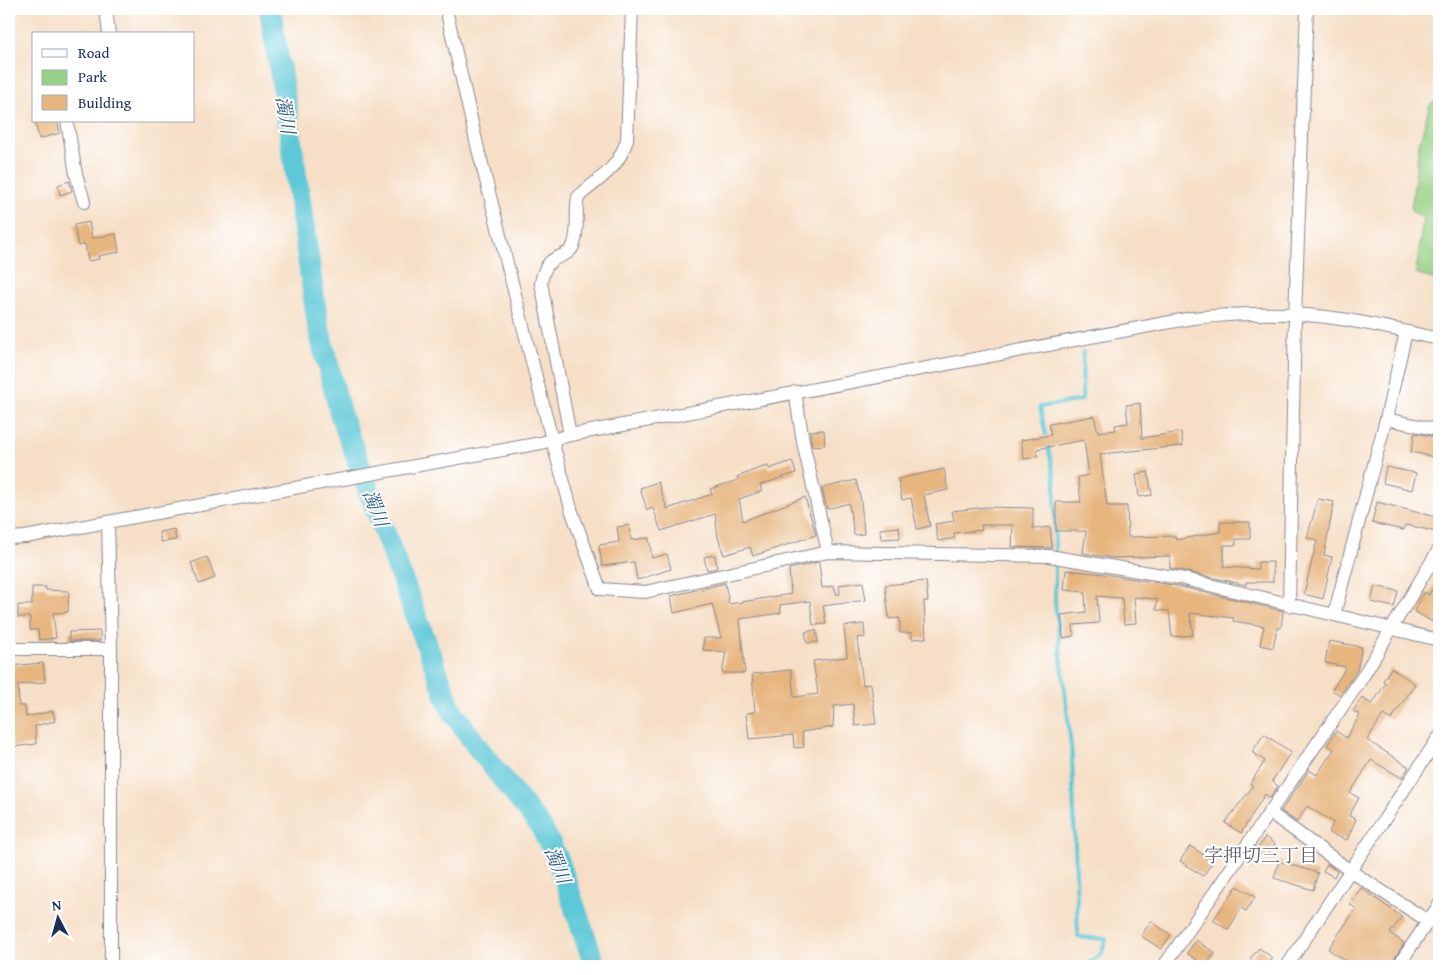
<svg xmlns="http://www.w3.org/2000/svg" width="1448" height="975" font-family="'Gentium Book Plus','Noto Serif JP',serif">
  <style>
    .green { fill: #96d185; stroke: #588072 }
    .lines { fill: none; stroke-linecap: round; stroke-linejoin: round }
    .stream { stroke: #5dc8d7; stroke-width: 4 }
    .river { stroke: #5dc8d7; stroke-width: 22 }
    .building { fill: #e7b67f }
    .minor-casing { stroke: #888792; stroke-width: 14 }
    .minor { stroke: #fff; stroke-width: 12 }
    .labels { text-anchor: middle; stroke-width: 4; stroke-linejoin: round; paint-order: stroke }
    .water-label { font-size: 19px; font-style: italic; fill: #2f5d82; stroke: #fff }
    .neighbourhood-label { font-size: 19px; fill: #625e6a; stroke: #fff }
  </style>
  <rect width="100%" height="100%" fill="#fff"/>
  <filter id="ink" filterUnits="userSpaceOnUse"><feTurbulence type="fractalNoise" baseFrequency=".02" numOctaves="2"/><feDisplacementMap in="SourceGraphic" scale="10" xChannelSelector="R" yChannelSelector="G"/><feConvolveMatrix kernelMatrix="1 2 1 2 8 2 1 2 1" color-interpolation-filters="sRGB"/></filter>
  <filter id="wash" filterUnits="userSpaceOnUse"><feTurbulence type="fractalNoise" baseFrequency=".0096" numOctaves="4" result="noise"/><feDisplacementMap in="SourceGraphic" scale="20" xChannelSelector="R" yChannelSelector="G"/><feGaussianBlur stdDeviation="1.12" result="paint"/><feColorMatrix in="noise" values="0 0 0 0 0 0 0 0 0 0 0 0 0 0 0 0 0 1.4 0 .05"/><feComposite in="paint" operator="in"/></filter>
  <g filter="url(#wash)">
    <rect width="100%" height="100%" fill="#f6dfc6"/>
    <path class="green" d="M1439,101V282L1416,273L1423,218L1411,211L1419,144L1430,104Z"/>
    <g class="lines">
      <path class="stream" d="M1083,352L1082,400L1040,407L1055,480V603L1072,755L1078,937L1106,939L1101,954L1085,966"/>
      <path class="river" d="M270,9L287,112L318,326L341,416L451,709L478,748L541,827L558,859L595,966"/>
    </g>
    <g id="blocks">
      <path class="building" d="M41,121H57L60,133L39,139L35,123Z
        M69,181L72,191L60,195L58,185Z
        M89,222L92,238L116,234L119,252L98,256L99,259L88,261L85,244L78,246L74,225Z
        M1140,403L1142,438L1181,432L1183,446L1100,454L1107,506H1127L1128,537L1175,536L1176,540L1220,532V522H1250V539H1236V545H1224V567L1258,569V562H1273V582H1246V585L1170,568V556L1112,558L1083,553L1086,531H1056V502H1081L1078,477L1089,475L1084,440L1037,449L1038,457L1024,459L1021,440L1051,435L1049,424L1094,416L1098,432L1116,430L1115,425L1128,423L1126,405Z
        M824,430L825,445L812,446L810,431Z
        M1415,433L1439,438V458L1411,452Z
        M792,461L796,473L760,485L762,491L739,499L743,521L805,497L816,535L753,556L750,547L724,555L718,537L715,514L661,531L653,508L647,510L640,488L658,482L667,509L712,494L710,489L738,480L737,477L757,469L768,466L769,469Z
        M1386,467L1416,473L1412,490L1383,483Z
        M944,469L948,490L924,495L930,526L917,529L911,498L902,500L898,479Z
        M1148,472L1152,495L1139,497L1136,474Z
        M856,480L861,500L864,534L854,535L849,503L827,509L822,488Z
        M1318,499L1334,502L1324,555L1332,557L1323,599L1304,594L1317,540L1307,538Z
        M1377,502L1439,518V532L1405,525L1404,530L1372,523Z
        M986,507L1033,508V529L1050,527L1052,548L1012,547L1013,525H981L982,530L954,533L955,538L938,541L935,524L954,521L952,511Z
        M629,525L631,540L649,538L652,558L667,554L671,569L637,580L634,562L602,566L599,545L619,542L617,527Z
        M899,527L900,538L881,539L880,529Z
        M174,529L176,540L161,542L159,532Z
        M715,555L717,568L707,570L704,557Z
        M207,557L215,578L199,584L191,563Z
        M819,562L822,588L834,586L837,595L840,594L839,585L863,582L866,600L823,606L826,624L813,625L810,601L780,605L781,613L740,619L745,673H722L726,652L703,650L704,638H721L712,604L674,613L671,596L725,583L729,604L791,594L789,569Z
        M1066,570L1104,574L1178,586L1283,611L1281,628H1277L1273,648L1260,645L1264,626L1233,621L1234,618L1190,613L1193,635L1172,637L1169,611L1156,610L1157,599L1134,597L1136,623L1124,624L1122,598L1097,596L1099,623L1073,625L1074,636L1063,638L1061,615L1086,612L1085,592L1064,590Z
        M1439,576V626L1414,611L1425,592L1429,595Z
        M926,581L928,601H924L926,638L912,639V633H900V618L889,619L885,585Z
        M1375,586L1398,591L1394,607L1371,602Z
        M32,587H46V590L69,591L68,612L53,613L56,638L39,640L38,630H30V617H18V605H32Z
        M864,624L865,637L857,638L863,685L871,684L876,724L855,726L853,704L834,706L833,727L802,732L804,747L794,748L793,735L749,739L746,713L755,712L752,674L791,670L794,697L818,694L813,661L847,657L844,626Z
        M816,630L818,642L807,643L805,632Z
        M100,631V641H69V632Z
        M1329,641L1362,647L1357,670L1340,695L1332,690L1346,667L1325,663Z
        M43,663L45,682L18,685L19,706H25L26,717L53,711L55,721L35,726L36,744L13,747L9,723V666Z
        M1391,668L1415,684L1391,720L1383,715L1367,740L1409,767L1402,778L1371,760L1350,793L1359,798L1349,816L1356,819L1347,840L1329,833L1333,822L1307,806L1297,822L1281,811L1309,770L1317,775L1334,749L1327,745L1336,731L1346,738L1360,715L1353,711L1362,698L1372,704L1386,683L1383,681Z
        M1264,734L1291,752L1272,781L1278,786L1270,798L1265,794L1241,833L1225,823L1253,786L1250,784L1265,761L1252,752Z
        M1265,837L1275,844L1266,857L1256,851Z
        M1190,846L1213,861L1203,876L1180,861Z
        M1279,861L1318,873L1313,890L1274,878Z
        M1327,864L1337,871L1334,877L1323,871Z
        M1237,886L1255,897L1246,911L1241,908L1228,930L1213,920Z
        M1361,888L1402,917L1390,933L1404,943L1390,966H1353L1328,949L1356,909L1350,904Z
        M1151,921L1171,935L1161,949L1141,936Z
        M1196,940L1215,953L1206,966L1187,953Z
        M1259,948L1273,958L1267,966H1260L1250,959Z"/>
    </g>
  </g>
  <g filter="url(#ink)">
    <use href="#blocks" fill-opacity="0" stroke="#888792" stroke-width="1"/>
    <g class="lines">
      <defs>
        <path id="minor" d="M106,9L109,34
          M446,9L477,145L552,440L572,512L600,589L645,592L828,552L1049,556L1180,578L1439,640
          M67,121L76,174L84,202
          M795,392L804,447L828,552
          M1386,419L1439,430
          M570,435L541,283C547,248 567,263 574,244C579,230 575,212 578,197C600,177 617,171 627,140L632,9
          M108,522L111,649V966
          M9,538L25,537L541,443L570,435L1192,318C1241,313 1292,311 1341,319C1374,324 1407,332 1439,339
          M1289,606L1295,315L1307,9
          M1334,615L1386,419L1406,332
          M9,649H111
          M1269,812L1352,872L1428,921
          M1164,966L1362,678L1439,549
          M1287,966L1439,737
          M1398,966L1439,905"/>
      </defs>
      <use href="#minor" class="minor-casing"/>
      <use href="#minor" class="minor"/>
    </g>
  </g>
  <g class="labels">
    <g class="water-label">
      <text transform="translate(286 115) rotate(81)" y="7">濁川</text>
      <text transform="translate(376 508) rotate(69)" y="7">濁川</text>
      <text transform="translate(558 865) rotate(68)" y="7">濁川</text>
    </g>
    <g class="neighbourhood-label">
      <text x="1261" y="862">字押切三丁目</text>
    </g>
  </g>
  <rect width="1448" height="975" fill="none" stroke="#fff" stroke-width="30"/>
  <rect x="32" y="32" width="162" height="90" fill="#ffffff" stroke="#a4acbf"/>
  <rect x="42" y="49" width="25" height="8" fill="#ffffff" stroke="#a4acbf"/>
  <text x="78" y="58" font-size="15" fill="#1b2f5e">Road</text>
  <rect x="42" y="70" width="25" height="15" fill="#96d185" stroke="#a4acbf"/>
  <text x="78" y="82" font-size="15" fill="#1b2f5e">Park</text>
  <rect x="42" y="95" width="25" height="15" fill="#e7b67f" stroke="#a4acbf"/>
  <text x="78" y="108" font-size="15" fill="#1b2f5e">Building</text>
  <g transform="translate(58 918) rotate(354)" stroke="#ffffff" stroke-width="4" paint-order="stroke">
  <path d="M0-4L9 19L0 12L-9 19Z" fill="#1b2f5e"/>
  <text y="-8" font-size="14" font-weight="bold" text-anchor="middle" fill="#1b2f5e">N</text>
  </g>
</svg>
